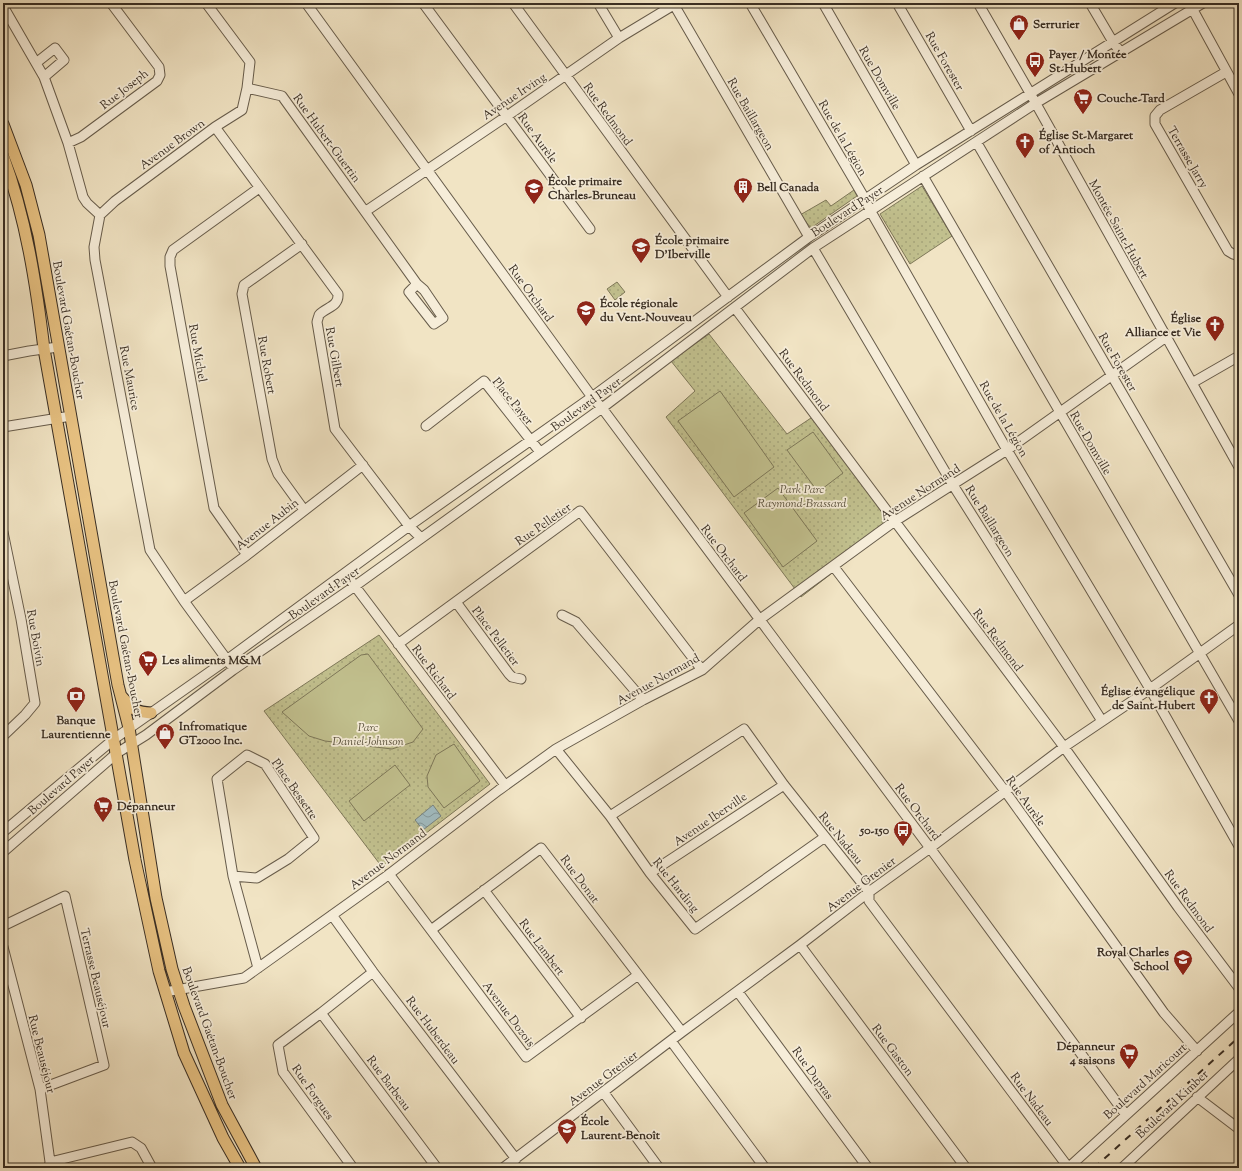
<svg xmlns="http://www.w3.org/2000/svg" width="1242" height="1171" font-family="'Sorts Mill Goudy',serif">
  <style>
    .green { fill: url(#green-dots); stroke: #7e7859 }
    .pitch { fill: #c2c18f; stroke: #7e7859 }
    .water { fill: url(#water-waves); stroke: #778381 }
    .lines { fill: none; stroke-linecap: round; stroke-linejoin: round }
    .minor-casing { stroke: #675c4b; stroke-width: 11 }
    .major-casing { stroke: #392e23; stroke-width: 13 }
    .minor { stroke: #f6edd9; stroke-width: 9 }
    .major { stroke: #e8c282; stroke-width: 11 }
    .rail { stroke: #392e23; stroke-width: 2; stroke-dasharray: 7 7; stroke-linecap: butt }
    .labels { text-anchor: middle; stroke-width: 3.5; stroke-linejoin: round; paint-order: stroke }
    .poi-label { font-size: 12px; font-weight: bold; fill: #392e23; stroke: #f6edd9; text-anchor: start }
    .street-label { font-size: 12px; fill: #392e23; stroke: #f6edd9 }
    .park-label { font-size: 12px; font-style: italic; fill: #5b533e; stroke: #f6edd9 }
  </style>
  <defs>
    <pattern id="green-dots" width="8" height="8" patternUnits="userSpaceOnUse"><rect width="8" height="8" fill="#c2c18f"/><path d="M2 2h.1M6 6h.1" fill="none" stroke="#a7a67b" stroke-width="1.8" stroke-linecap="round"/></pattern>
    <pattern id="water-waves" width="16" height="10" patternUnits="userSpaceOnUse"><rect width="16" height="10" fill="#a1bbc0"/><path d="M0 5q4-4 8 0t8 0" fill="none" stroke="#84989c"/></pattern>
  </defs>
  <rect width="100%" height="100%" fill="#f1e4c4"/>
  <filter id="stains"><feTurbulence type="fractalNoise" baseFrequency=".005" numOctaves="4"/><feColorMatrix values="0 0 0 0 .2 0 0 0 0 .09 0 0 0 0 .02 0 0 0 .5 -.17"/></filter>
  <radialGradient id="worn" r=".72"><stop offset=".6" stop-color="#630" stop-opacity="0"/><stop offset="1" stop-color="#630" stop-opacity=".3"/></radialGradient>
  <path class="green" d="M922,186L952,236L910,264L880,214Z
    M854,190L857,196L811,228L800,215L826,200L831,206Z
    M617,282L625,292L615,300L607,289Z
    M709,334L787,434L817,414L897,523L801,597L666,417L695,391L671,361Z
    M379,635L490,784L382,867L264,711Z"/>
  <path class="pitch" d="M720,391L774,467L734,497L678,421Z
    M813,432L843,473L818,492L787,450Z
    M778,488L817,541L783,567L744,513Z
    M368,654L423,729L413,742L392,749L325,741L309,736L282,712L361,655Z
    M454,744L480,781L444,808L428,787L427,776L436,755Z
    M395,765L410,785L364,821L349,801Z"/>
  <path class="water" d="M433,805L441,816L423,830L415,820Z"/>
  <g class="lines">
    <defs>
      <path id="minor" d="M306,3L592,397L602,408L930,848L1126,1115
        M423,3L590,229
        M513,3L728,297
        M598,3L619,38
        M673,3L809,237
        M750,3L865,199L870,210L1007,450L1150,689L1239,846
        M823,3L916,165
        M897,3L971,131
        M978,3L1030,93L1239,467
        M1090,3L1113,42L1121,53
        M1191,3L1193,10L1239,94
        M3,6L44,77L68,143L83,197L87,203L100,215
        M36,63L55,48L64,60L44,77
        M1226,72L1160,110L1155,116V124L1228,251L1233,254L1239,256
        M247,88L282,96L417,284L424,290L443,318L434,324L409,292L417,284
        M215,127L338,294C339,307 326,307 319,315C319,316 317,321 317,322L335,429L409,526L421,538
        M68,143L81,137L157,81L160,75L159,67L111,3
        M977,143L1239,595
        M923,176L1239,721
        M366,211L507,116L619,38L677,3
        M100,215L94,247L95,260L150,550L184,601L230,664
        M100,215L115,201L215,127L242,110L247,88L250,62L206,3
        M302,244L244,285L242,294L272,459L278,474L304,510
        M813,248L953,485L1102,721
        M735,308L1064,747L1178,907L1239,988
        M3,356L29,351L58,347
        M1192,383L1239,356
        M426,426L484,381L540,452
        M3,427L71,416
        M3,532L21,619L35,703L25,715L3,736
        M247,555L214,508L170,266V257L173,250L259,188
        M834,567L1005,791L1164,1013L1197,1051
        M345,573L505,785
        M184,601L247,555L363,465
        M456,602L509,674L512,677L521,679
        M562,615L576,622L643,700
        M398,644L580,511L702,670
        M556,749L610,816L650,873L695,929L825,837
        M610,816L744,729L784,785L869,892V901L1068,1167
        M3,832L114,739L228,659L409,526L592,397L809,237L916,165L1175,3
        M3,852L117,753L146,735L233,670L355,586L602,408L813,248L1036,103L1203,3
        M650,873L784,785
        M389,874L526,1057L638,975
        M233,876L257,878L288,859L314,838L265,764L247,755L217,779L233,876L258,968
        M484,890L581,1018
        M332,915L373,972L516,1159
        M3,926L65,896L104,1065L40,1089
        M431,930L541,848L682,1032
        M800,945L966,1168
        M3,947L40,1089L50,1162L49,1168
        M165,992L244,978L384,878L499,790L556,749L643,700L702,670L759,620L892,523L1007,450L1166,337
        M738,992L868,1168
        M321,1013L437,1168
        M671,1041L765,1168
        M604,1093L659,1168
        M1197,1097L1239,1129
        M50,1162L132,1142L141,1148L152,1168
        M353,1168L283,1072L278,1045L321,1013L373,972
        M503,1168L682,1032L800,945L869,892L930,848L1064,747L1150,689L1239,625
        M1068,1168L1239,1012
        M1122,1168L1239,1059"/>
      <path id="major" d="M3,124L26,185L39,235L118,685L129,728L156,898L172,969L184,1006L222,1105L256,1168
        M3,156C26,218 36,283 44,349L135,860L159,971L184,1053L223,1138L240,1168
        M122,697C133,709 134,712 151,713"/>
    </defs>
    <use href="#minor" class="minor-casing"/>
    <use href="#major" class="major-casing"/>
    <use href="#minor" class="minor"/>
    <use href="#major" class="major"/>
    <path class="rail" d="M1094,1168L1239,1037"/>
  </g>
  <defs>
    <symbol id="shop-pin" viewBox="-11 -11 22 30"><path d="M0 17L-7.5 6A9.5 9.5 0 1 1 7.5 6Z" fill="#8f2418" stroke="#f6edd9"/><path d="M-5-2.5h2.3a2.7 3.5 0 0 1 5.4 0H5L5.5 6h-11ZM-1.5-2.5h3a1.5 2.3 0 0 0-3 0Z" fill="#fff"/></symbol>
    <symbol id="bus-pin" viewBox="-11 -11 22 30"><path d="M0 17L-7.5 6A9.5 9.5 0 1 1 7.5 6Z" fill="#8f2418" stroke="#f6edd9"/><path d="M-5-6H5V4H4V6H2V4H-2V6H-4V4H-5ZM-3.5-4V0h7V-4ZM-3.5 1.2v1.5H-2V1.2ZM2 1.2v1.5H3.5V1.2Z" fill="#fff"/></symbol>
    <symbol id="supermarket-pin" viewBox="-11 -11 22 30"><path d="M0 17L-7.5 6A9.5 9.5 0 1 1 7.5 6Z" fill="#8f2418" stroke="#f6edd9"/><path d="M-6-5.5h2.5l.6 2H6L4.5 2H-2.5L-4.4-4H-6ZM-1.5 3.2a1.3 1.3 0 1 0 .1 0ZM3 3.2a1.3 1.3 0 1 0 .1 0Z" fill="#fff"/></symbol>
    <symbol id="church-pin" viewBox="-11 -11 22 30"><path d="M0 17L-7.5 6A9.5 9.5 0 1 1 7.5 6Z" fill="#8f2418" stroke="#f6edd9"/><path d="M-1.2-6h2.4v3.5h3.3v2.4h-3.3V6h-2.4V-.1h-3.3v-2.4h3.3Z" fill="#fff"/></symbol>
    <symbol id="building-pin" viewBox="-11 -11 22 30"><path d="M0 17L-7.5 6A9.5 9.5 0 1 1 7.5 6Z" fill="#8f2418" stroke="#f6edd9"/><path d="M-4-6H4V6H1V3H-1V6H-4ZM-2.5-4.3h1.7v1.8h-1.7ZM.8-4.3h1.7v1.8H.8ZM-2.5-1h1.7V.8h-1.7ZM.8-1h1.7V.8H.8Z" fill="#fff"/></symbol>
    <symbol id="school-pin" viewBox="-11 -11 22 30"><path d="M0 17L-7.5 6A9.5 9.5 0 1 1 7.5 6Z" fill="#8f2418" stroke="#f6edd9"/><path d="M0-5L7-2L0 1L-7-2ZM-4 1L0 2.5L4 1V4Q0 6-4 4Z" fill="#fff"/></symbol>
    <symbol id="bank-pin" viewBox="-11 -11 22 30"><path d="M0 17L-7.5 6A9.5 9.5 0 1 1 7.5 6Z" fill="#8f2418" stroke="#f6edd9"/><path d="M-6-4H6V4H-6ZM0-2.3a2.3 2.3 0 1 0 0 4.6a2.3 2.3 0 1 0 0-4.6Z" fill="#fff"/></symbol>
  </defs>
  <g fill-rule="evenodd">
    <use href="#shop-pin" x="1008" y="13" width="22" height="30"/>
    <use href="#bus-pin" x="1024" y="50" width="22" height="30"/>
    <use href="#supermarket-pin" x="1072" y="87" width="22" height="30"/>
    <use href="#church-pin" x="1014" y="131" width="22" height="30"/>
    <use href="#building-pin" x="732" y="176" width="22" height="30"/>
    <use href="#school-pin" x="523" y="177" width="22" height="30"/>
    <use href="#school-pin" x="630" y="236" width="22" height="30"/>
    <use href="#school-pin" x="575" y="299" width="22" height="30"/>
    <use href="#church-pin" x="1204" y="314" width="22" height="30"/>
    <use href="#supermarket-pin" x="137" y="649" width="22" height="30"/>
    <use href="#bank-pin" x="65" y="685" width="22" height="30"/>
    <use href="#church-pin" x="1198" y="687" width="22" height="30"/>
    <use href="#shop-pin" x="154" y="722" width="22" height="30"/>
    <use href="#supermarket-pin" x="92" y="795" width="22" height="30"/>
    <use href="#bus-pin" x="892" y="819" width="22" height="30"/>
    <use href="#school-pin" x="1172" y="948" width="22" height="30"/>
    <use href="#supermarket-pin" x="1118" y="1042" width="22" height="30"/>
    <use href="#school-pin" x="556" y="1117" width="22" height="30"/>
  </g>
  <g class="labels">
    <g class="poi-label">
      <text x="1033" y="28">Serrurier</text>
      <text x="1049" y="58">Payer / Montée<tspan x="1049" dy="14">St-Hubert</tspan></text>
      <text x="1097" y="102">Couche-Tard</text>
      <text x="1039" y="139">Église St-Margaret<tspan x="1039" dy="14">of Antioch</tspan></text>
      <text x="548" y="185">École primaire<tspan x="548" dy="14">Charles-Bruneau</tspan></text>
      <text x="757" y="191">Bell Canada</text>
      <text x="655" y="244">École primaire<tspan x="655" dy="14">D'Iberville</tspan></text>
      <text x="600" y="307">École régionale<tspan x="600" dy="14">du Vent-Nouveau</tspan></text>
      <text x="1201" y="322" text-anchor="end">Église<tspan x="1201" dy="14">Alliance et Vie</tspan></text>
      <text x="162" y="664">Les aliments M&amp;M</text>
      <text x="1195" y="695" text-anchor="end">Église évangélique<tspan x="1195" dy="14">de Saint-Hubert</tspan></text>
      <text x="76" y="724" text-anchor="middle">Banque<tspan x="76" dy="14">Laurentienne</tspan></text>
      <text x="179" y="730">Infromatique<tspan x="179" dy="14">GT2000 Inc.</tspan></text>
      <text x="117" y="810">Dépanneur</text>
      <text x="889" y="834" text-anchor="end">50-150</text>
      <text x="1169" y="956" text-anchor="end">Royal Charles<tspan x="1169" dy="14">School</tspan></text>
      <text x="1115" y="1050" text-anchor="end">Dépanneur<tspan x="1115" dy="14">4 saisons</tspan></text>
      <text x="581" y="1125">École<tspan x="581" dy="14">Laurent-Benoît</tspan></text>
    </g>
    <g class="street-label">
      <text transform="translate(945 61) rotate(60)" y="4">Rue Forester</text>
      <text transform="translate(880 78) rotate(60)" y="4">Rue Domville</text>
      <text transform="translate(124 89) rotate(-38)" y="4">Rue Joseph</text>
      <text transform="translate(514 96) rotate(-34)" y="4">Avenue Irving</text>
      <text transform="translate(608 114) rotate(54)" y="4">Rue Redmond</text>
      <text transform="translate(751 114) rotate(60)" y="4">Rue Baillargeon</text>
      <text transform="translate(327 138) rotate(54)" y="4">Rue Hubert-Guertin</text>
      <text transform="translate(538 138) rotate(54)" y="4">Rue Aurèle</text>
      <text transform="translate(843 138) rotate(60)" y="4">Rue de la Légion</text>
      <text transform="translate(172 144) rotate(-36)" y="4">Avenue Brown</text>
      <text transform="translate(1188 157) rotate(60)" y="4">Terrasse Jarry</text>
      <text transform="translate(847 211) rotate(-33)" y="4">Boulevard Payer</text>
      <text transform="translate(1119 229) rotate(61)" y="4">Montée Saint-Hubert</text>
      <text transform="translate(531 293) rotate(54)" y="4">Rue Orchard</text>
      <text transform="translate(69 330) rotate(80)" y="4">Boulevard Gaétan-Boucher</text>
      <text transform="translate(198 353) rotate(80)" y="4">Rue Michel</text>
      <text transform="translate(335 357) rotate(80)" y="4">Rue Gilbert</text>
      <text transform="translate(1118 362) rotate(60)" y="4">Rue Forester</text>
      <text transform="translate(267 365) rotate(80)" y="4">Rue Robert</text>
      <text transform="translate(130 378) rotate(79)" y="4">Rue Maurice</text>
      <text transform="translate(804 380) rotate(53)" y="4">Rue Redmond</text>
      <text transform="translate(513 401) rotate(51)" y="4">Place Payer</text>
      <text transform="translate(586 404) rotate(-36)" y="4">Boulevard Payer</text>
      <text transform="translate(1004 419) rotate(60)" y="4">Rue de la Légion</text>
      <text transform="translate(1091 443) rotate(60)" y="4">Rue Domville</text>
      <text transform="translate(920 492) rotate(-33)" y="4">Avenue Normand</text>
      <text transform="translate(990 521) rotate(58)" y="4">Rue Baillargeon</text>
      <text transform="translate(267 524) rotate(-38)" y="4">Avenue Aubin</text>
      <text transform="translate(543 524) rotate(-35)" y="4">Rue Pelletier</text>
      <text transform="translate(724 553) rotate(53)" y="4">Rue Orchard</text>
      <text transform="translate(324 593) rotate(-35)" y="4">Boulevard Payer</text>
      <text transform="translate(496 636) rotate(53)" y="4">Place Pelletier</text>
      <text transform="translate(36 638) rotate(80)" y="4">Rue Boivin</text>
      <text transform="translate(998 640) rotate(53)" y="4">Rue Redmond</text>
      <text transform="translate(126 649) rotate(79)" y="4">Boulevard Gaétan-Boucher</text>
      <text transform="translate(434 672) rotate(53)" y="4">Rue Richard</text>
      <text transform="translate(658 679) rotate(-29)" y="4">Avenue Normand</text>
      <text transform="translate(61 785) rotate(-41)" y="4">Boulevard Payer</text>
      <text transform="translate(295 789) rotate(55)" y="4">Place Bessette</text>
      <text transform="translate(1026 801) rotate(54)" y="4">Rue Aurèle</text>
      <text transform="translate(918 812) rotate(53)" y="4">Rue Orchard</text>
      <text transform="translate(710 819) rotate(-34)" y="4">Avenue Iberville</text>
      <text transform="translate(841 838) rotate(51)" y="4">Rue Nadeau</text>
      <text transform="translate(388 859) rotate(-37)" y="4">Avenue Normand</text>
      <text transform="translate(580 879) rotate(53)" y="4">Rue Donat</text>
      <text transform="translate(861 884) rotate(-37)" y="4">Avenue Grenier</text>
      <text transform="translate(676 885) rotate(51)" y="4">Rue Harding</text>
      <text transform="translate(1189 901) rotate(54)" y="4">Rue Redmond</text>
      <text transform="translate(542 947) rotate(53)" y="4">Rue Lambert</text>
      <text transform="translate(96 978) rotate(77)" y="4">Terrasse Beauséjour</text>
      <text transform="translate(509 1014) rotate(53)" y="4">Avenue Dozois</text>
      <text transform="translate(433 1030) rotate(53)" y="4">Rue Huberdeau</text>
      <text transform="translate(210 1033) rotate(70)" y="4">Boulevard Gaétan-Boucher</text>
      <text transform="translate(893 1050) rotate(53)" y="4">Rue Gaston</text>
      <text transform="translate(42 1054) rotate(76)" y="4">Rue Beauséjour</text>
      <text transform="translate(813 1073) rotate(54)" y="4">Rue Dupras</text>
      <text transform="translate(603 1078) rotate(-37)" y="4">Avenue Grenier</text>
      <text transform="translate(1145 1081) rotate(-42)" y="4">Boulevard Maricourt</text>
      <text transform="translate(389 1083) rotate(53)" y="4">Rue Barbeau</text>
      <text transform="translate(313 1092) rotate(55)" y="4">Rue Forgues</text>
      <text transform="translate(1032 1099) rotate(53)" y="4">Rue Nadeau</text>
      <text transform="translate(1172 1104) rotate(-43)" y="4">Boulevard Kimber</text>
    </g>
    <g class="park-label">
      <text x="802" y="493">Park Parc<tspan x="802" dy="14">Raymond-Brassard</tspan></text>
      <text x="368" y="731">Parc<tspan x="368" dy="14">Daniel-Johnson</tspan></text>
    </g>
  </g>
  <rect width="1242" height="1171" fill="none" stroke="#f1e4c4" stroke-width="16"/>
  <rect x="4" y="4" width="1234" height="1163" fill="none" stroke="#392e23" stroke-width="2"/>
  <rect x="8" y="8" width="1226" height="1155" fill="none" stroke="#392e23"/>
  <rect width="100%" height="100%" filter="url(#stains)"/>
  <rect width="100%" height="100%" fill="url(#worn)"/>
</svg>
